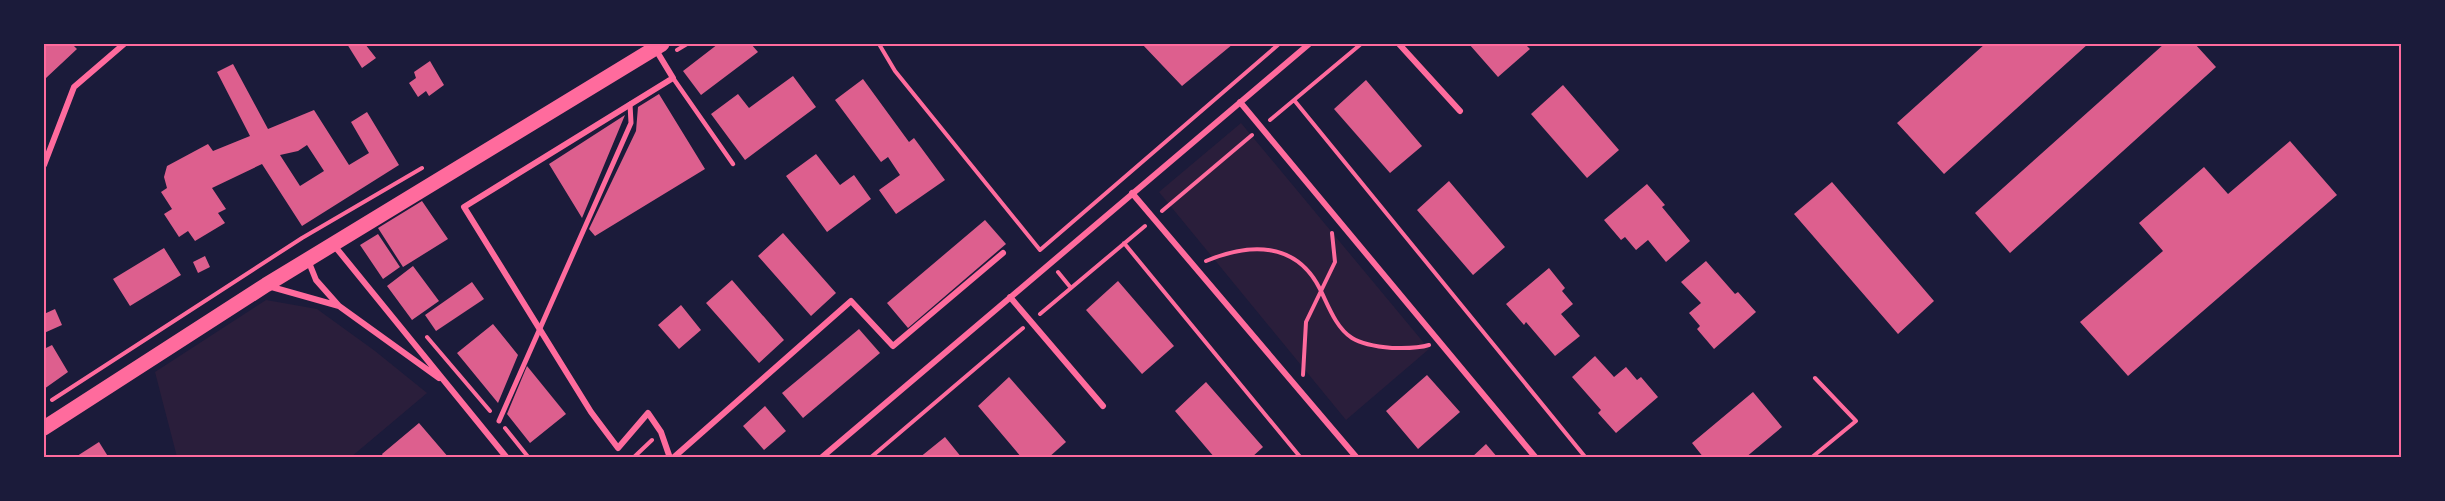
<svg xmlns="http://www.w3.org/2000/svg" width="2445" height="501" font-family="'Libre Baskerville',serif">
  <style>
    .green { fill: #2a1e3b }
    .building { fill: #dd5f8e; fill-rule: evenodd }
    .lines { fill: none; stroke-linecap: round; stroke-linejoin: round }
    .path { stroke: #ff6b9d; stroke-width: 4 }
    .service { stroke: #ff6b9d; stroke-width: 4.5 }
    .pedestrian { stroke: #ff6b9d; stroke-width: 5 }
    .minor { stroke: #ff6b9d; stroke-width: 6 }
    .primary { stroke: #ff6b9d; stroke-width: 15 }
    .neatline { fill: none; stroke: #ff6b9d; stroke-width: 2 }
  </style>
  <rect width="100%" height="100%" fill="#1b1b3a"/>
  <path class="green" d="M1241,123L1429,349L1346,420L1159,192Z
    M266,300L317,309L375,351L427,393L351,457H177L155,372Z"/>
  <path class="building" d="M44,44H72L77,49L46,78Z
    M347,44H365L376,58L362,68Z
    M718,44H751L758,52L701,95L683,71Z
    M1142,44H1233L1182,86Z
    M1469,44H1525L1530,49L1498,77Z
    M1985,44H2088L1944,174L1897,123Z
    M2164,44H2195L2216,67L2010,253L1975,213Z
    M430,61L444,85L429,96L426,91L418,97L409,83L416,78L414,72Z
    M233,64L268,129L314,110L349,165L369,153L351,122L367,112L399,165L302,226L262,164L212,188L226,209L218,213L225,223L195,241L188,231L179,237L164,214L172,209L161,192L167,188L164,177L167,166L208,144L213,151L250,136L217,72ZM307,145L324,171L300,186L280,155L298,151Z
    M793,76L816,107L745,160L711,114L738,94L749,108Z
    M863,79L909,142L914,138L945,180L896,214L879,190L900,175L888,157L881,162L835,100Z
    M1366,80L1422,146L1390,173L1334,109Z
    M1563,85L1619,150L1587,178L1531,114Z
    M659,94L705,169L595,236L589,229L636,131L638,107Z
    M625,115L582,218L549,164Z
    M2290,141L2337,195L2128,376L2080,322L2163,251L2139,223L2204,167L2228,194Z
    M816,154L840,185L854,175L871,199L827,232L786,176Z
    M1449,181L1505,247L1473,275L1417,210Z
    M1832,182L1934,301L1898,334L1794,214Z
    M1647,184L1665,205L1662,207L1690,241L1666,262L1648,240L1636,250L1625,237L1621,240L1604,220Z
    M422,201L448,239L403,267L378,228Z
    M985,220L1006,244L908,328L887,303Z
    M783,233L836,293L811,316L758,256Z
    M378,234L400,267L383,279L360,245Z
    M164,248L181,275L130,306L113,279Z
    M205,256L210,267L198,273L193,262Z
    M1706,261L1735,294L1738,292L1756,312L1714,349L1697,329L1700,326L1689,313L1701,303L1681,282Z
    M413,266L439,301L412,320L387,286Z
    M1549,268L1565,288L1562,291L1573,304L1561,314L1580,336L1555,356L1526,322L1524,325L1506,304Z
    M732,280L784,340L759,363L706,303Z
    M1118,281L1174,346L1142,374L1086,310Z
    M472,282L484,299L436,331L425,315Z
    M681,305L701,330L679,349L658,325Z
    M55,309L62,325L44,333V314Z
    M493,324L518,355L498,403L457,353Z
    M859,329L880,353L803,418L782,393Z
    M52,345L68,372L44,389V349Z
    M1595,356L1614,377L1626,367L1637,380L1641,377L1658,397L1616,433L1598,413L1601,410L1572,377Z
    M527,366L566,414L530,443L507,414Z
    M1427,375L1460,412L1418,449L1386,411Z
    M1009,377L1066,442L1048,458H1022L978,406Z
    M1206,382L1263,447L1251,458H1215L1175,411Z
    M1753,392L1782,427L1745,458H1704L1692,443Z
    M765,406L786,431L764,450L743,426Z
    M419,423L449,458H384L382,454Z
    M945,437L962,458H919Z
    M99,442L109,458H74Z
    M1486,444L1498,458H1471Z"/>
  <g class="lines">
    <path class="path" d="M879,44L895,71L1040,250L1279,44
      M677,50L687,44
      M1294,100L1586,458
      M1270,120L1361,44
      M1162,211L1252,135
      M1124,243L1301,458
      M1206,261C1249,243 1296,241 1320,289C1328,305 1336,328 1352,338C1363,345 1381,347 1392,348C1405,348 1416,349 1429,345
      M1058,272L1071,288
      M1040,314L1145,226
      M427,337L490,411
      M1303,375L1306,322L1335,262L1332,233
      M52,400L302,238L422,168
      M505,428L529,458
      M633,458L652,440
      M870,458L1023,328
      M1811,458L1856,421L1815,378"/>
    <path class="service" d="M673,78L733,164"/>
    <path class="pedestrian" d="M499,421L631,123L630,104"/>
    <path class="minor" d="M1399,44L1460,111
      M656,50L673,78L464,207L591,412L618,448L648,413L661,432L670,458
      M1240,102L1536,458
      M44,165L74,87L124,44
      M1132,193L1357,458
      M333,244L507,458
      M308,260L316,280L339,306
      M268,286L339,306L439,378
      M1010,297L1103,406
      M673,458L851,301L893,346L1003,253
      M821,458L1309,44"/>
    <path class="primary" d="M44,428L266,285L662,44"/>
  </g>
  <rect width="2445" height="501" fill="none" stroke="#1b1b3a" stroke-width="90"/>
  <rect x="45" y="45" width="2355" height="411" class="neatline"/>
</svg>
